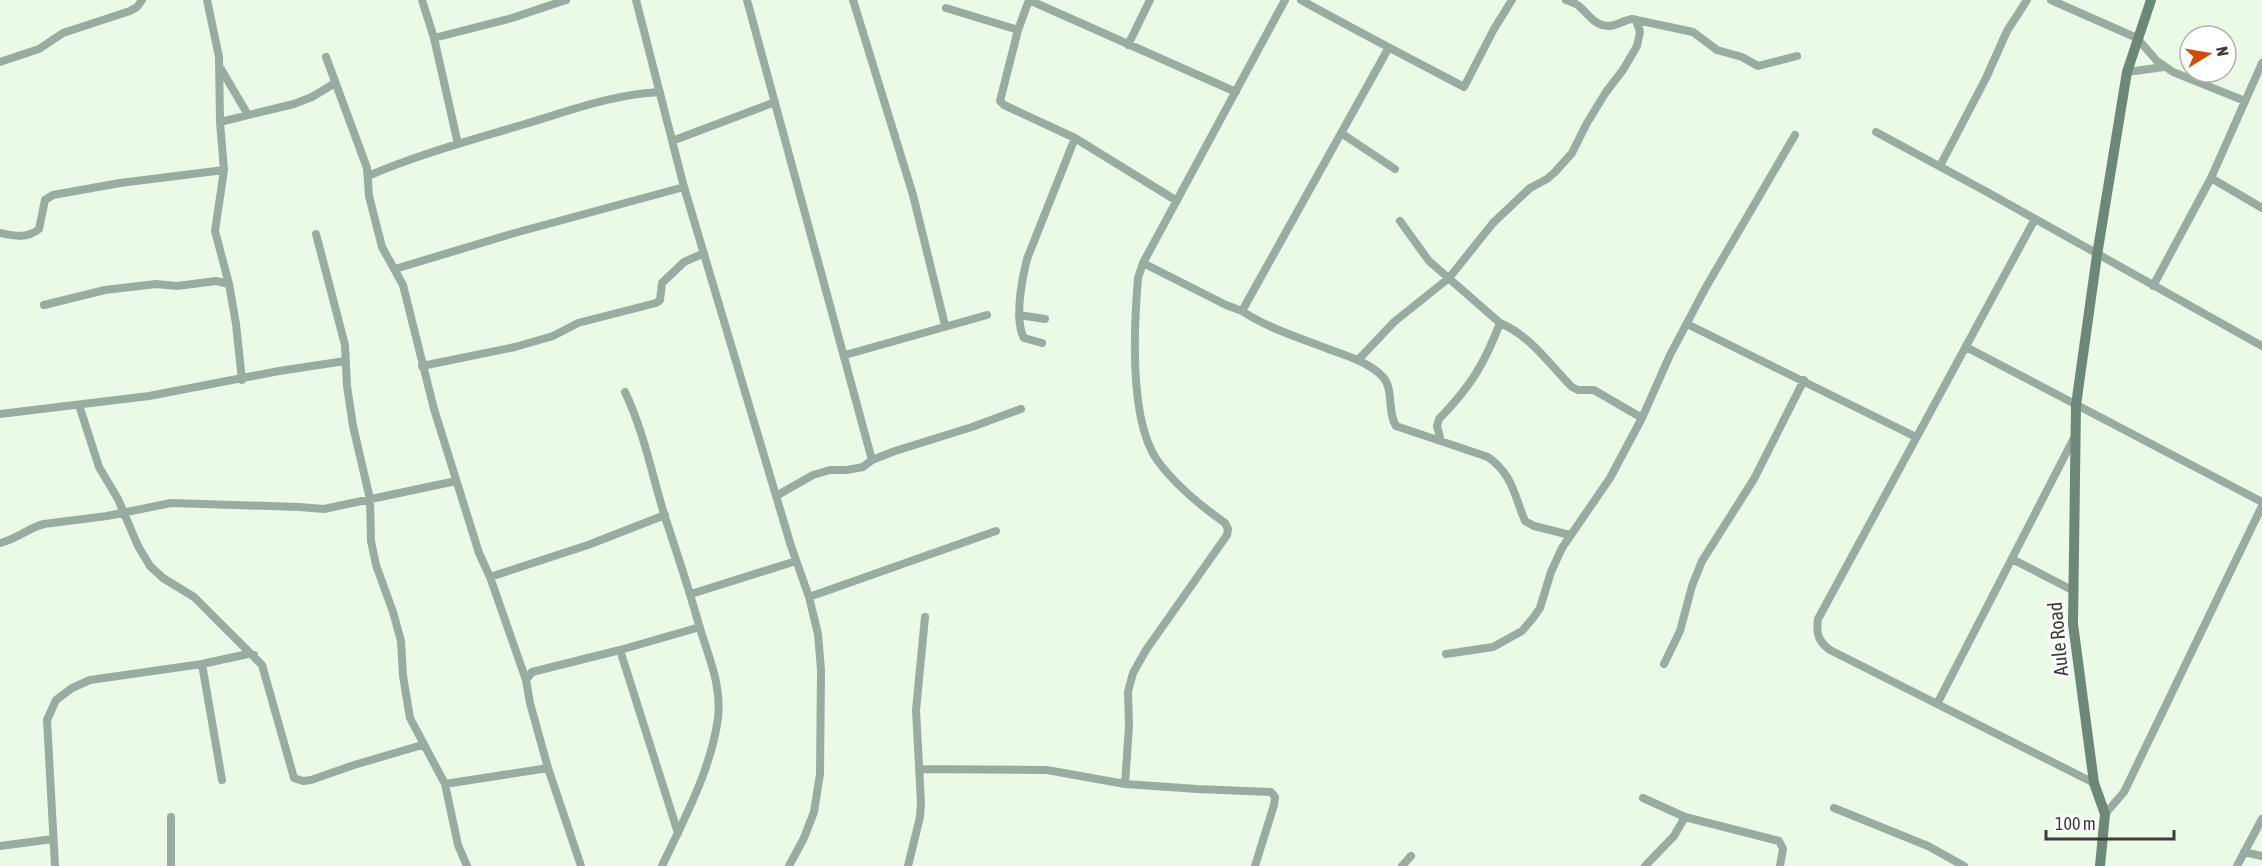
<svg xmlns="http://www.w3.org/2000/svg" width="2262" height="866" font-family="'Asap Condensed',sans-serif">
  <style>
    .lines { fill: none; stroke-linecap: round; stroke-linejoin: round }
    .street { stroke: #9aaba1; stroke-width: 8 }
    .secondary { stroke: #6e8878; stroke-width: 10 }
    .labels { text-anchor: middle; stroke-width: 6; stroke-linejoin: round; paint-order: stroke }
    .street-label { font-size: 20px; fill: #393f37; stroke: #fff }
  </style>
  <rect width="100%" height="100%" fill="#ebfae7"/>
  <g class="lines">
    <path class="street" d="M207,0L219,57L220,122L224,170L215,231L229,284L236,324L242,380
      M422,0L434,38L458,144
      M636,0L684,187L791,546L809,597L818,634L821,670L820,774L814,812L804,838L789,866
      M747,0L872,460
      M853,0L913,195L945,325
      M1029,0L1018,30L1000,101L1004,105L1075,138L1177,201
      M1029,0L1236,92
      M1301,0C1355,30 1409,58 1464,87L1494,29L1512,0
      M1566,0C1571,2 1576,3 1580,7C1588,14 1595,26 1608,26C1616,26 1624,20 1632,19L1693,32L1717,50L1742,57L1758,66L1797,56
      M2051,0L2137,38L2157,61L2173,72L2245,101
      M946,8L1018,30
      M434,38L512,18L566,0
      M1128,45L1150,0
      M326,57L367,168L369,196L382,247L403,285L434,409L479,553L490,577
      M0,62L39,49L63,33L130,11L137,7L142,0
      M221,69L248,115
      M2127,72L2164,67
      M220,122L294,104L312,97L335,83
      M1876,132L1987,192L2262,346
      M1341,133L1395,169
      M672,141L775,102
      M1940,166L1986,78L2007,31L2027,0
      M368,176C419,154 472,140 525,124C569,111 614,94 660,92
      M2211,178L2262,208
      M2035,219L1818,619C1816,634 1818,641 1830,650L2094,783
      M1400,221L1429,261L1500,323C1531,336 1549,364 1572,387L1578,390H1594L1642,418
      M0,233C14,236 27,239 39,229L45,200L53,195L120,183L224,170
      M316,234L345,345L347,386L353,426L370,499L371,541L376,565L393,612L401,641L403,676L410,718L445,784L458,845L467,866
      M1143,263L1226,305L1242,311L1388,49
      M395,269L511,234L684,187
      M2153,286L2211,178L2262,63
      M44,305L105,290L156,284L177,286L216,281L229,284
      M1242,311C1269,329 1301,338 1331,350C1348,356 1370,363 1383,377C1394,389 1387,412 1396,426L1488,457C1513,475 1514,495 1525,521L1534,526L1570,535
      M1019,315L1045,319
      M1687,324L1916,437
      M1042,343L1024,338C1014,320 1022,279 1027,259L1075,138
      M1966,347L2262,502
      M845,355L987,315
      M1358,360L1394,322L1449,278L1493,223L1530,188L1547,179L1555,172L1572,153L1587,123L1606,92L1623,70L1637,46L1640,32L1636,20
      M422,366L515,347L553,336L578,323L656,303L660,300L662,283L684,262L704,253
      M625,392C644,432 652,475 665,517C677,553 689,589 699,625C708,656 722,685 718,718C711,770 684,819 662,866
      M79,405L99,467L118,499L138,546L150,566L163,578L194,597L262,665L294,778L303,781L311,780L354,765L422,745
      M0,414L149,396L279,371L345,361
      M1441,441L1437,426L1439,419C1470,387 1484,365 1500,323
      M776,496L813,475L830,470H847L863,467L872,460L895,451L972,427L1021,409
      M0,543C17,539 28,528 44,524L107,516L171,503L299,507L324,509L456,481
      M2012,559L2072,590
      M691,594L796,561
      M809,597L996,531
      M620,650L678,833
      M1446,654L1493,647L1522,631L1533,618L1540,608L1551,572L1562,548L1610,478L1642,418L1670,355L1706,287L1795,135
      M202,664L222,780
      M1664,664L1680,631L1692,586L1702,561L1754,479L1804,380
      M526,680L532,672L620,650L700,627
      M1937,704L2075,436
      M920,769L1047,770L1125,784L1197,789L1271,792L1275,797L1274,805L1255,866
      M445,784L548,768
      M1125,784L1129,726L1128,692L1133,673L1146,650L1227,535L1228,529L1225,523C1201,506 1175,485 1157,460C1129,419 1134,326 1138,278L1143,263L1285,0
      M1643,798L1685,817L1779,841L1783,849L1780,866
      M1834,808L1928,846L1964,866
      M2105,814L2124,792L2262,506
      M0,846L53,839
      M2244,852L2262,856
      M55,866L47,720L56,700L72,688L90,680L202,664L248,654L254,655
      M171,866V817
      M581,866L548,768L530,703L526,680L490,577L588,545L665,515
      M908,866L920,817L921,803L916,710L925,617
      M1402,866L1411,856
      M1645,866L1674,836L1685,817
      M2237,866L2262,819"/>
    <path class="secondary" d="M2100,866L2105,814L2094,783L2073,624L2076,405L2097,255L2127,72L2151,0"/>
  </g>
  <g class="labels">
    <g class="street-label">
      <text transform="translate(2058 639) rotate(-95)" y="7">Aule Road</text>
    </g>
  </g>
  <g transform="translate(2208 54) rotate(79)"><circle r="28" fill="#ffffff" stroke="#b0b2af" stroke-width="1.5"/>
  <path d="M0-4.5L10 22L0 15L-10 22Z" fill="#d14d05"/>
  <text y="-9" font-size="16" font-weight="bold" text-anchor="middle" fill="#393f37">N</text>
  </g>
  <path d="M2046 830v9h128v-9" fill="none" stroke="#393f37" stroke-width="3"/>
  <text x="2055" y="830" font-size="18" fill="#393f37" stroke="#ffffff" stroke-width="4.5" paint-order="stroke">100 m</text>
</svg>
